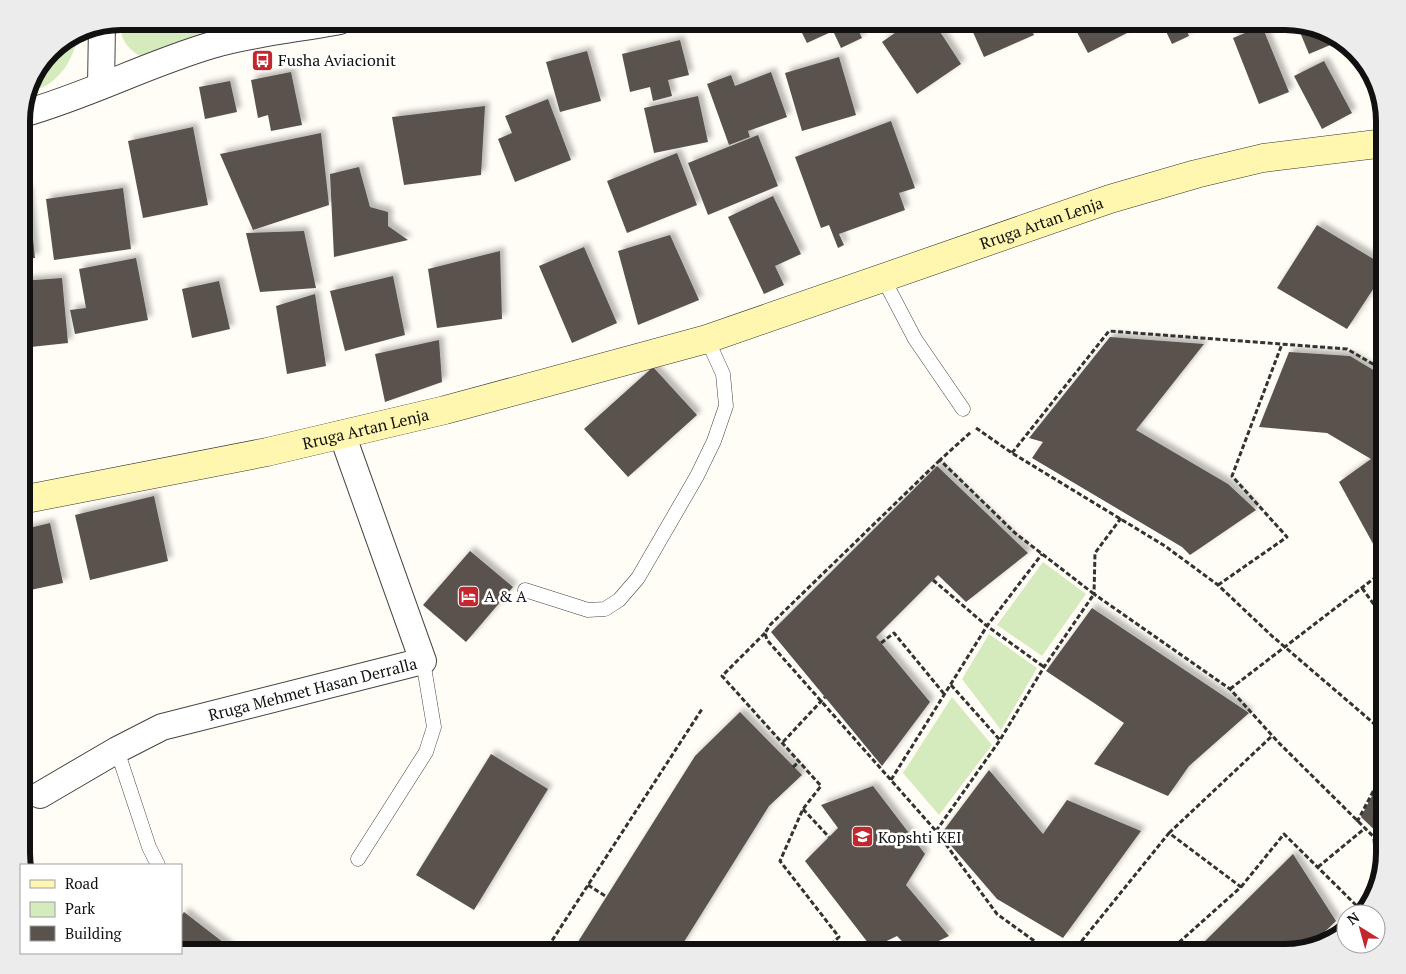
<svg xmlns="http://www.w3.org/2000/svg" width="1406" height="974" font-family="'PT Serif',serif">
  <style>
    .green { fill: #d5ebbd }
    .building { fill: #5a524d; filter: url(#shadow) }
    .lines { fill: none; stroke-linecap: round; stroke-linejoin: round }
    .lane-casing { stroke: #444; stroke-width: 15 }
    .street-casing { stroke: #444; stroke-width: 28 }
    .secondary-casing { stroke: #333; stroke-width: 29 }
    .path { stroke: #333; stroke-width: 3; stroke-dasharray: 5 2.5; stroke-linecap: butt }
    .lane { stroke: #fff; stroke-width: 14 }
    .street { stroke: #fff; stroke-width: 26 }
    .secondary { stroke: #fff6b0; stroke-width: 28 }
    .labels { text-anchor: middle; stroke-width: 5; stroke-linejoin: round; paint-order: stroke }
    .poi-label { font-size: 16px; fill: #111; stroke: #fff; text-anchor: start }
    .street-label { font-size: 16px; fill: #111; stroke: #fff }
    .rim { fill: none; stroke: #111; stroke-width: 6 }
  </style>
  <defs>
    <filter id="shadow"><feDropShadow dx="4.5" dy="-4.5" stdDeviation="2.5" flood-color="#0004"/></filter>
  </defs>
  <rect width="100%" height="100%" fill="#fffdf5"/>
  <path class="green" d="M120,21H271L140,56C126,47 120,39 120,21Z
    M77,33C77,58 54,91 27,91C33,65 55,47 77,33Z
    M1043,562L1086,594L1042,656L997,625Z
    M989,634L1037,668L1001,730L962,679Z
    M952,697L992,745L939,815L903,773Z"/>
  <path class="building" d="M796,21H854L862,38L841,48L833,31L807,43Z
    M875,21H894L879,29Z
    M912,21H933L961,64L917,94L882,42Z
    M968,21H1027L1034,35L984,57Z
    M1071,21H1121L1127,33L1088,53Z
    M1161,21H1183L1189,36L1172,44Z
    M1297,25L1340,38L1342,40L1309,54Z
    M1262,26L1289,92L1259,104L1233,38Z
    M680,40L689,75L668,80L672,96L653,101L650,87L630,92L622,54Z
    M587,51L601,101L560,112L546,62Z
    M839,57L856,115L802,131L785,73Z
    M1324,61L1352,113L1322,129L1294,76Z
    M291,72L302,125L271,131L268,115L258,118L251,80Z
    M771,72L787,117L748,131L750,137L729,145L707,84L731,75L735,86Z
    M230,81L237,112L205,119L199,87Z
    M698,96L708,142L654,153L644,108Z
    M548,99L571,160L515,182L498,139L512,133L505,116Z
    M485,106L481,175L404,185L392,117Z
    M891,121L915,188L899,193L905,210L839,234L844,245L838,248L829,225L821,228L795,157Z
    M193,127L208,205L143,218L128,141Z
    M321,133L329,205L253,230L220,154Z
    M758,135L778,186L708,215L688,163Z
    M677,153L697,205L627,233L607,181Z
    M359,167L370,207L388,212V226L408,240L334,257L330,174Z
    M123,188L131,249L54,260L46,199Z
    M21,190H28L35,258L21,259Z
    M773,196L801,254L775,266L784,285L764,294L728,217Z
    M1317,225L1385,266V271L1347,329L1277,288Z
    M304,231L316,288L260,292L246,233Z
    M670,235L699,300L638,325L618,251Z
    M584,247L617,323L572,343L539,266Z
    M500,251L502,319L437,328L428,269Z
    M136,258L148,320L75,334L70,310L86,308L79,269Z
    M393,276L405,335L345,351L330,291Z
    M62,278L68,343L21,348V281Z
    M219,281L230,329L192,338L182,289Z
    M315,294L326,366L287,374L276,306Z
    M1110,337L1204,344L1136,430L1228,484L1256,510L1190,555L1182,547L1032,458L1043,442L1029,438Z
    M439,340L442,382L385,402L375,354Z
    M1289,352L1350,356L1385,377V545L1377,551L1339,482L1371,459L1327,433L1259,427Z
    M653,367L697,415L628,477L584,429Z
    M937,466L1028,553L966,602L938,575L876,637L930,702L882,766L771,632Z
    M154,496L168,561L90,580L75,515Z
    M50,523L63,583L21,592V530Z
    M470,551L513,587L466,642L423,605Z
    M1092,608L1249,713L1189,766L1168,796L1094,764L1124,723L1046,671Z
    M740,712L802,775L769,806L677,953H571L695,756Z
    M491,754L548,789L474,910L416,875Z
    M989,770L1043,834L1067,800L1141,831L1063,938L997,899L941,834Z
    M1385,771V840L1361,817Z
    M873,786L925,854L906,885L949,936L913,953L897,936L872,948L805,861L838,828L821,805Z
    M1293,854L1336,921L1309,947L1285,953H1193Z
    M184,912L237,953H181V916Z"/>
  <g class="lines">
    <defs>
      <path id="lane" d="M883,278L915,339L963,409
        M525,590L588,610L605,609L619,600L638,578L697,476L714,441L726,406L723,374L707,339
        M117,750L149,847L158,865
        M358,859L426,752L434,727L423,661"/>
      <g id="street">
        <path d="M101,86L102,25"/>
        <path d="M22,114C87,96 147,64 212,45C253,33 298,29 340,21"/>
        <path id="s1" d="M40,795L117,750L162,727L423,661L342,434"/>
      </g>
      <g id="secondary">
        <path id="s2" d="M21,500L267,452L445,410L707,339L1110,199L1196,174L1263,158L1385,143"/>
      </g>
    </defs>
    <use href="#lane" class="lane-casing"/>
    <use href="#street" class="street-casing"/>
    <use href="#secondary" class="secondary-casing"/>
    <path class="path" d="M976,428L1012,453L1165,546L1218,585L1272,636L1385,733
      M1012,453L1109,331L1347,349L1385,371
      M940,460L770,625L765,633L767,640L936,831L997,914L1051,953
      M1121,518L1095,553L1094,594L1230,689L1278,742L1385,848
      M933,580L987,626L1044,667
      M1218,585L1287,537L1232,476L1282,344
      M1362,588L1385,620
      M765,633L722,676L821,786L803,809L780,861L839,937L821,953
      M881,643L894,633L945,695
      M951,685L1000,740
      M1230,689L1385,570
      M783,742L825,697
      M793,767L800,761
      M891,780L987,626L1042,554
      M803,809L829,837
      M1357,822L1385,769
      M936,831L1000,740L1044,667L1094,594L1015,533L940,460L971,432
      M1169,833L1272,736
      M1374,839L1377,877
      M1318,867L1364,829
      M588,885L607,897
      M1241,887L1284,834L1363,912
      M682,945L693,953
      M544,953L702,709
      M1072,953L1169,833L1241,887L1167,953"/>
    <use href="#lane" class="lane"/>
    <use href="#street" class="street"/>
    <use href="#secondary" class="secondary"/>
  </g>
  <defs>
    <symbol id="bus-square" viewBox="-11 -11 22 22"><rect x="-9" y="-9" width="18" height="18" rx="4" fill="#c4262e" stroke="#fff"/><path d="M-5-6H5V4H4V6H2V4H-2V6H-4V4H-5ZM-3.5-4V0h7V-4ZM-3.5 1.2v1.5H-2V1.2ZM2 1.2v1.5H3.5V1.2Z" fill="#fff"/></symbol>
    <symbol id="hotel-square" viewBox="-11 -11 22 22"><rect x="-9" y="-9" width="18" height="18" rx="4" fill="#c4262e" stroke="#fff"/><path d="M-6-4.5h1.5V1H6V5H4.5V3h-9V5H-6ZM-4 0a1.8 1.8 0 1 1 3.6 0ZM.5 0V-2.5h3Q6-2.5 6 0Z" fill="#fff"/></symbol>
    <symbol id="school-square" viewBox="-11 -11 22 22"><rect x="-9" y="-9" width="18" height="18" rx="4" fill="#c4262e" stroke="#fff"/><path d="M0-5L7-2L0 1L-7-2ZM-4 1L0 2.5L4 1V4Q0 6-4 4Z" fill="#fff"/></symbol>
  </defs>
  <g fill-rule="evenodd">
    <use href="#bus-square" x="250" y="48" width="25" height="25"/>
    <use href="#hotel-square" x="456" y="584" width="25" height="25"/>
    <use href="#school-square" x="850" y="824" width="25" height="25"/>
  </g>
  <g class="labels">
    <g class="poi-label">
      <text x="278" y="66">Fusha Aviacionit</text>
      <text x="484" y="602">A &amp; A</text>
      <text x="878" y="843">Kopshti KEI</text>
    </g>
    <g class="street-label">
      <text dy="6" stroke="none"><textPath href="#s2" startOffset="1059">Rruga Artan Lenja</textPath></text>
      <text dy="6" stroke="none"><textPath href="#s2" startOffset="352">Rruga Artan Lenja</textPath></text>
      <text dy="6" stroke="none"><textPath href="#s1" startOffset="295">Rruga Mehmet Hasan Derralla</textPath></text>
    </g>
  </g>
  <path d="M0 0H1406V974H0ZM121 30H1285A91 91 0 0 1 1376 121V853A91 91 0 0 1 1285 944H121A91 91 0 0 1 30 853V121A91 91 0 0 1 121 30Z" fill="#ececec" fill-rule="evenodd"/>
  <path class="rim" d="M121 30H1285A91 91 0 0 1 1376 121V853A91 91 0 0 1 1285 944H121A91 91 0 0 1 30 853V121A91 91 0 0 1 121 30Z"/>
  <rect x="20" y="864" width="162" height="90" fill="#ffffff" stroke="#a0a0a0"/>
  <rect x="30" y="880" width="25" height="8" fill="#fff6b0" stroke="#a0a0a0"/>
  <text x="65" y="889" font-size="15" fill="#111111">Road</text>
  <rect x="30" y="902" width="25" height="15" fill="#d5ebbd" stroke="#a0a0a0"/>
  <text x="65" y="914" font-size="15" fill="#111111">Park</text>
  <rect x="30" y="926" width="25" height="15" fill="#5a524d" stroke="#a0a0a0"/>
  <text x="65" y="939" font-size="15" fill="#111111">Building</text>
  <g transform="translate(1361 929) rotate(323)"><circle r="24" fill="#ffffff" stroke="#a0a0a0"/>
  <path d="M0-4L9 19L0 12L-9 19Z" fill="#c4262e"/>
  <text y="-8" font-size="14" font-weight="bold" text-anchor="middle" fill="#111111">N</text>
  </g>
</svg>
